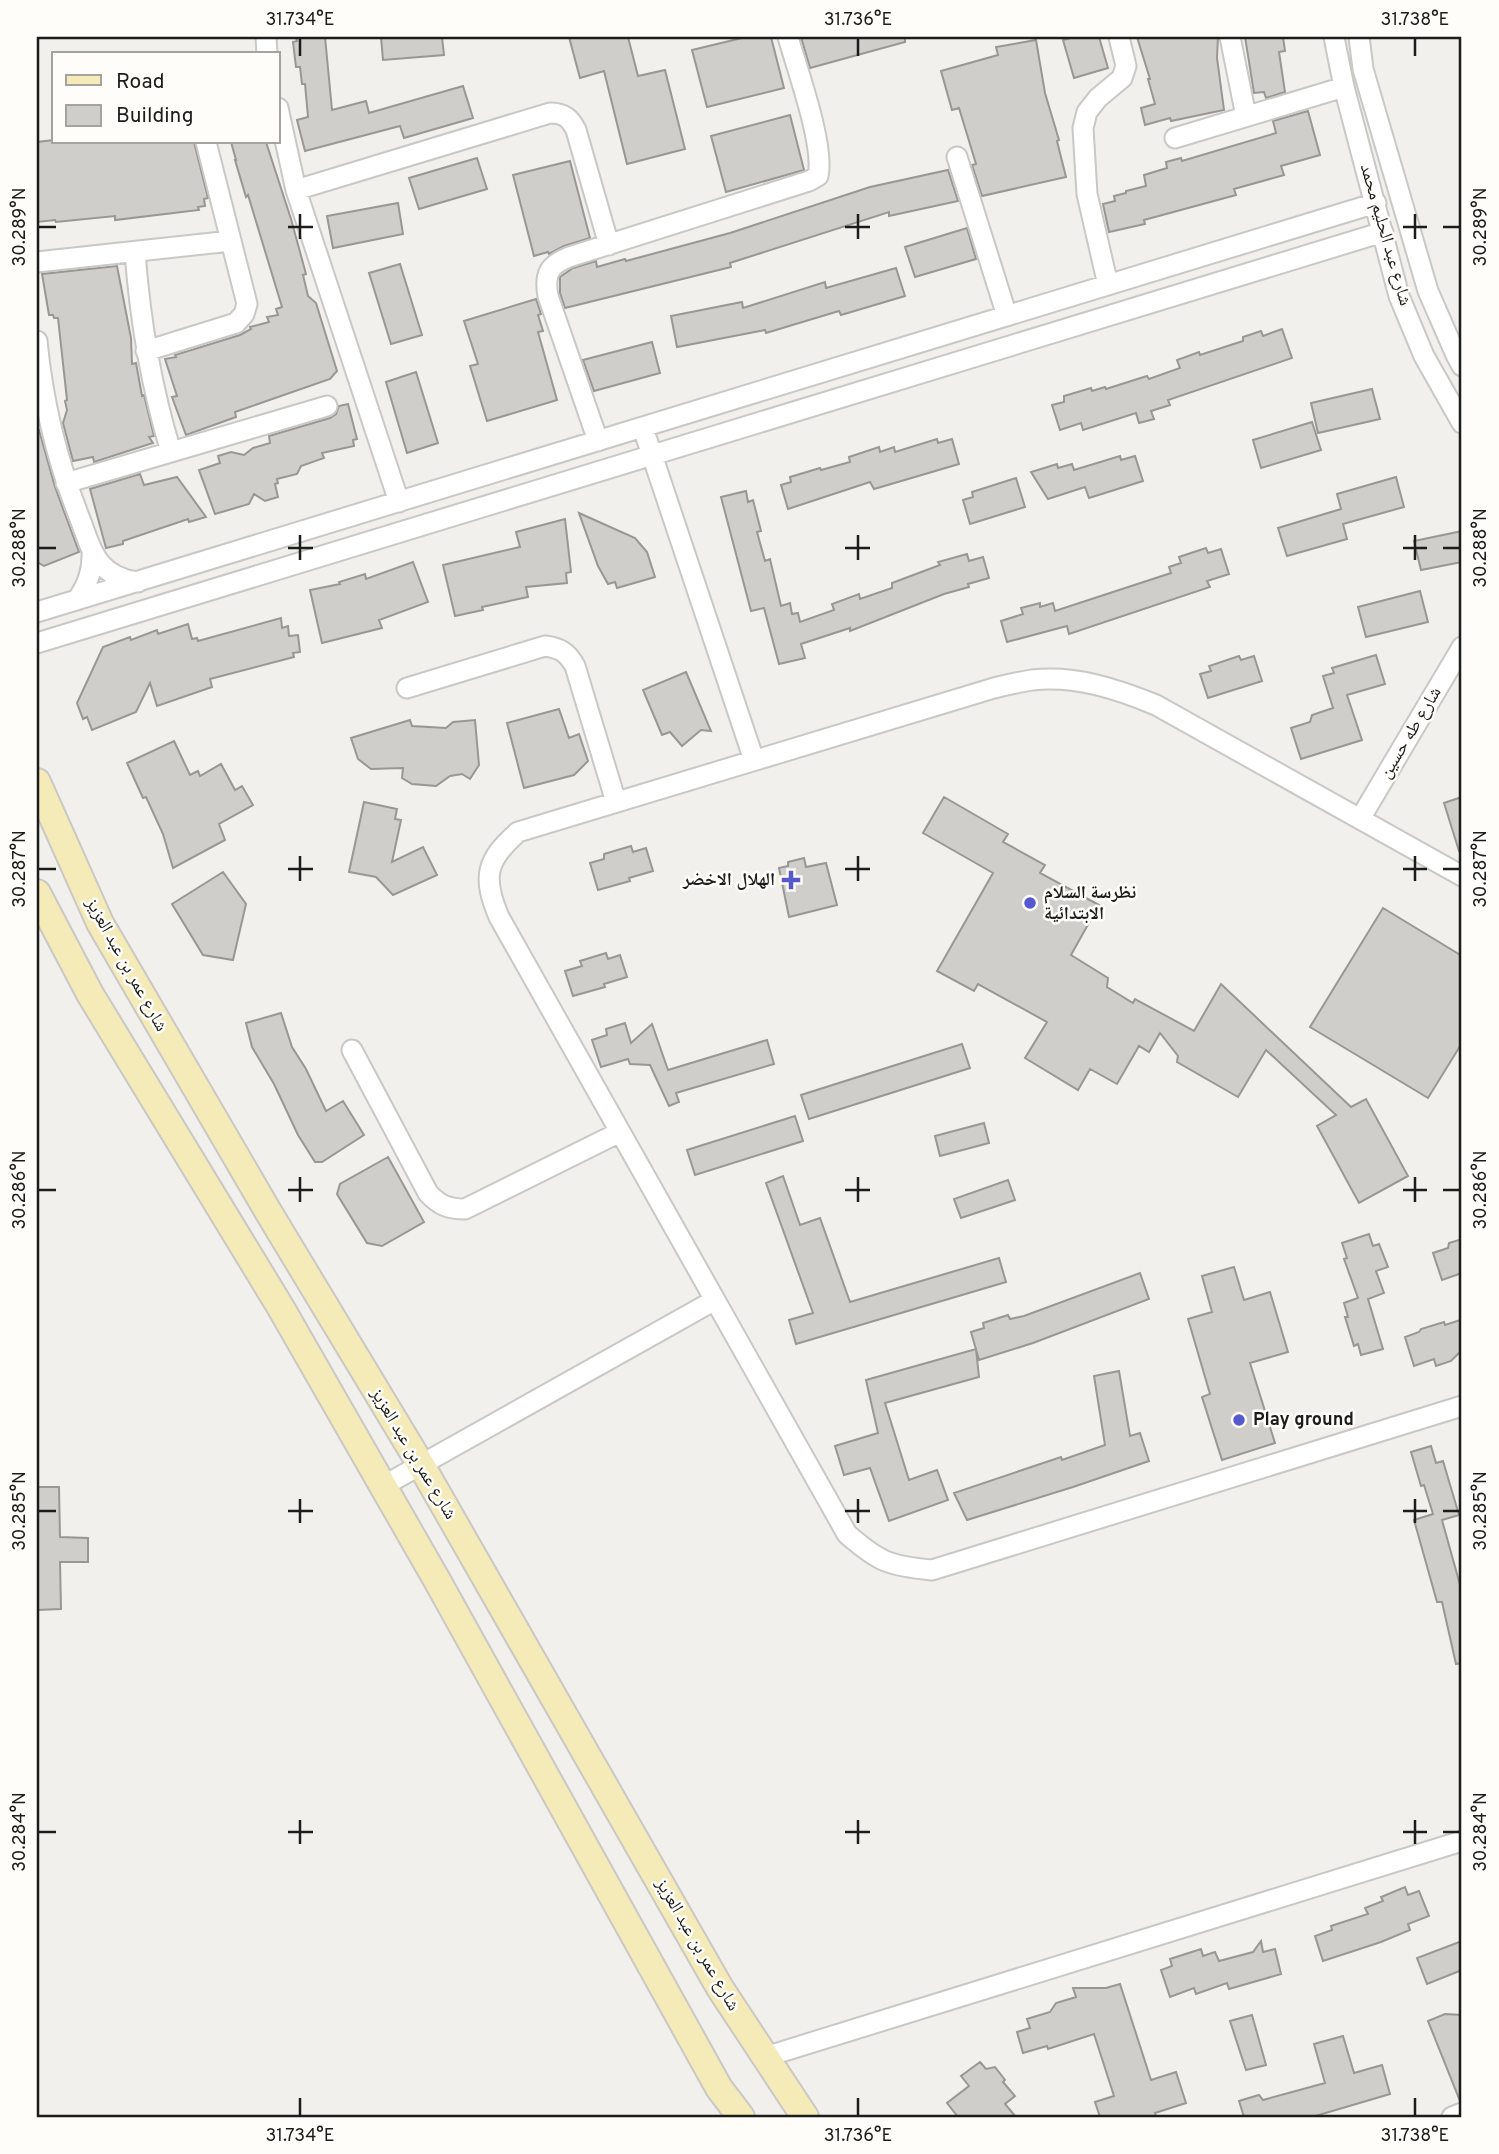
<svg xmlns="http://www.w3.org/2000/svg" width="1499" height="2154" font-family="Overpass,'Noto Naskh Arabic',sans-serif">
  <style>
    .building { fill: #cfceca; stroke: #989794; stroke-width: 2 }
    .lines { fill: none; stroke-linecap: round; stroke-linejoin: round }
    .street-casing { stroke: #c9c8c4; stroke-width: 23 }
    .secondary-casing { stroke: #c9c8c4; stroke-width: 30 }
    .street { stroke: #fff; stroke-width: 19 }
    .secondary { stroke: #f4ebb8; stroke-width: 26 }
    .ticks { fill: none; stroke: #1c1c1a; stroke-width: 2.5 }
    .poi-dot { fill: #5658cf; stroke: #fefdf9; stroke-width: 2.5 }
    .labels { text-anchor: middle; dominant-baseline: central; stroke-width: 5; stroke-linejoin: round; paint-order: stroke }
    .street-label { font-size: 18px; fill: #1c1c1a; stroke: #fefdf9 }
    .poi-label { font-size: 18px; font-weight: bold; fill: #1c1c1a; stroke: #fefdf9; text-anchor: start }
    .neatline { fill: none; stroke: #1c1c1a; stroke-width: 2.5 }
    .ticks-label { font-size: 18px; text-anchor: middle; fill: #1c1c1a }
  </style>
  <rect width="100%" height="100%" fill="#f1f0ec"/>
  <!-- building -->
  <path class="building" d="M 296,37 L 325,37 L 332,110 L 366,101 L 369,113 L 463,86 L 473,118 L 404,138 L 400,126 L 305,151 L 297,120 L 308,117 L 305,84 L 302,84 L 300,67 L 296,67 L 293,42 L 297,41 Z
    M 381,37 L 442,37 L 444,55 L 383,60 Z
    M 569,37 L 628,37 L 638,76 L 665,70 L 685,149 L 627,164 L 604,71 L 580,78 Z
    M 746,37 L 771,37 L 784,88 L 707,107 L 692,50 Z
    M 801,37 L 905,37 L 905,42 L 810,68 Z
    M 1074,37 L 1099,37 L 1108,68 L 1074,78 L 1063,40 Z
    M 1137,37 L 1218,37 L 1217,58 L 1224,110 L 1171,121 L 1170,118 L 1145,125 L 1141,108 L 1155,104 L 1148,79 L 1150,79 Z
    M 1245,37 L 1283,37 L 1285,51 L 1279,52 L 1285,92 L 1266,98 L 1264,92 L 1254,93 Z
    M 1036,40 L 1045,93 L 1059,140 L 1057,141 L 1066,177 L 982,196 L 972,165 L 976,164 L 959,108 L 952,110 L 941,71 L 998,55 L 996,47 Z
    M 1308,111 L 1320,155 L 1281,166 L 1284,175 L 1234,189 L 1236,195 L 1144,220 L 1145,224 L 1109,232 L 1103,204 L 1115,201 L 1114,196 L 1126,193 L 1126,191 L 1146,186 L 1144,175 L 1167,168 L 1166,162 L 1181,158 L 1182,161 L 1276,133 L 1273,121 Z
    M 790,115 L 804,170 L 726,192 L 711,136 Z
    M 54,140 L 194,142 L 208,198 L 204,199 L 205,206 L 198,207 L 199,210 L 115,220 L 115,216 L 56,222 L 55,220 L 37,222 L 37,142 Z
    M 231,142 L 266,142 L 291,219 L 306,274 L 303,275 L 308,296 L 316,303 L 337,371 L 330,379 L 235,412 L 236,417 L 186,435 L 172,397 L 177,396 L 165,359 L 176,357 L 175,355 L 240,335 L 251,329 L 250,327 L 269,322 L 267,317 L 278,315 L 276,309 L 282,307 L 248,195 L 246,197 L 235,160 L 236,160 Z
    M 477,158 L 487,189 L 419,209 L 409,178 Z
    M 570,161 L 590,238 L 564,246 L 549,254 L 548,252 L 534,256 L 513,175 Z
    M 948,170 L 958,201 L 889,216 L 889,212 L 730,263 L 731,267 L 565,308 L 560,293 L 560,277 L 573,268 L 596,261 L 597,267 L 625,259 L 626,261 L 730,233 L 870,187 Z
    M 398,203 L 403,234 L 333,248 L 327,216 Z
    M 967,228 L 976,259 L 915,277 L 905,247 Z
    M 400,264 L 422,335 L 391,344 L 369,273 Z
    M 117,266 L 131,338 L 132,364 L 136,363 L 142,396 L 144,395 L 154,436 L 149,437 L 153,443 L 94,462 L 93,457 L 73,461 L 63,423 L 67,410 L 65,401 L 67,400 L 58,318 L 54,318 L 53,315 L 49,315 L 42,274 Z
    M 896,268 L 905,296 L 841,315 L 839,311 L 766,333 L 765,330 L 677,347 L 671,316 L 742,302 L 743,308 L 825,282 L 826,288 Z
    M 536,299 L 541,314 L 538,315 L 543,331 L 538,332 L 557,400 L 487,421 L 470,366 L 478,364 L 464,321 Z
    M 1282,329 L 1292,358 L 1168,400 L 1170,405 L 1151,411 L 1154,419 L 1139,423 L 1136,413 L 1083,430 L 1081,423 L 1060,430 L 1052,405 L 1064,402 L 1064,396 L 1091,388 L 1092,391 L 1105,387 L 1106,389 L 1147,376 L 1149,379 L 1180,368 L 1177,360 L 1199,352 L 1200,355 L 1243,341 L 1243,337 L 1261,331 L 1263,336 Z
    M 652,342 L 660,373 L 594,391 L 583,360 Z
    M 416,372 L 438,443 L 407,453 L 386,382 Z
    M 1372,389 L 1380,419 L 1318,433 L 1311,403 Z
    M 348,404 L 357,439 L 353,440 L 354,446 L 322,453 L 324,458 L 301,466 L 297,474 L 277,479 L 278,483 L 275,484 L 278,497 L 265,501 L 254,494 L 249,504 L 215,514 L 199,470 L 220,463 L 218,456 L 231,452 L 244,455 L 253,448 L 270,443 L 269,436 L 330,418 L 336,414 L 339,406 Z
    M 1312,422 L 1321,450 L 1261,468 L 1253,440 Z
    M 39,430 L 55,487 L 79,552 L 44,566 L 37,562 L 37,431 Z
    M 937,439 L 938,443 L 952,439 L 959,464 L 874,489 L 870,482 L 788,509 L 781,485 L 791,482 L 790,477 L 820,468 L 821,470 L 850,462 L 849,457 L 879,447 L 880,452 L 894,447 L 895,452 Z
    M 1120,456 L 1121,460 L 1135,456 L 1143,481 L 1089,498 L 1085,487 L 1048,499 L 1031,472 L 1057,464 L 1058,468 L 1072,464 L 1074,470 Z
    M 140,474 L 144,485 L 177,477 L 206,517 L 189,522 L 188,519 L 123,541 L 123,544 L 106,548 L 90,489 Z
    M 1396,477 L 1404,507 L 1343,524 L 1347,539 L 1287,556 L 1278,528 L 1341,509 L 1337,494 Z
    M 1016,478 L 1025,507 L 970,524 L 963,500 L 973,497 L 972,492 Z
    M 746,491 L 748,502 L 753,500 L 761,531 L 757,532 L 765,561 L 770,559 L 781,606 L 790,603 L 792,614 L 798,613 L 800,622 L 834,610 L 832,604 L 859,594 L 860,599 L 892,588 L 892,583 L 940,565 L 938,562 L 967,554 L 969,561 L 983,557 L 989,578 L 968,584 L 969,587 L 944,594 L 850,631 L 850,628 L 801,644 L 805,658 L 779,664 L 764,608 L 751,611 L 721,497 Z
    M 579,513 L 635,538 L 647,552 L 655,577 L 617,588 L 615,582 L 608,584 L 598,566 Z
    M 565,519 L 571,572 L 566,573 L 567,583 L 526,587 L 528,597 L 482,607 L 483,610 L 455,616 L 443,565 L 520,547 L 516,532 Z
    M 1462,531 L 1462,562 L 1421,570 L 1414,541 Z
    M 1206,548 L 1208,553 L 1221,549 L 1229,574 L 1207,581 L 1210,587 L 1069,634 L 1067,626 L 1007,642 L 1001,621 L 1023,614 L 1021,608 L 1040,603 L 1040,607 L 1053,603 L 1055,611 L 1171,573 L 1169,567 L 1181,563 L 1179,557 Z
    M 413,562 L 428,602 L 379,620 L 382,628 L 322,643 L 310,590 L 340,584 L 339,582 L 365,574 L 366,579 Z
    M 1420,591 L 1428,622 L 1366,637 L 1358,607 Z
    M 281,618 L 282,628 L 288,626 L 289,636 L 298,635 L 300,652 L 293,653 L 294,657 L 210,679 L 212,687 L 157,706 L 150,683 L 136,712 L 92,730 L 87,717 L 83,719 L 77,703 L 103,647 L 130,637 L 131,640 L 157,630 L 158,634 L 188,624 L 192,639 L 197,638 L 198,641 Z
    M 1376,655 L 1385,684 L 1347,695 L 1362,740 L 1301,759 L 1291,728 L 1310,722 L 1312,715 L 1333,708 L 1323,676 L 1334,673 L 1332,668 Z
    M 1239,656 L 1241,660 L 1254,656 L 1262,681 L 1208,698 L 1200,674 L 1211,671 L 1209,666 Z
    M 686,672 L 711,731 L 701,730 L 682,746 L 670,732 L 662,735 L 643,690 Z
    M 559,709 L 569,738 L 579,734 L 588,761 L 574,775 L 524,788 L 507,723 Z
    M 410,720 L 412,726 L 446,728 L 453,722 L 475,720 L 479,765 L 470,779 L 462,774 L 450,776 L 436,786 L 412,784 L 402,778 L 403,768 L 371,769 L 358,759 L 351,738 Z
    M 174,741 L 190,775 L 198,771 L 200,776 L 221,764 L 235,790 L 242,786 L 253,805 L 219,824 L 225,840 L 173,868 L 163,834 L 146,797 L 143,798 L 127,763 Z
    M 944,797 L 1008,834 L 1003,842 L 1045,865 L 1040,873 L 1099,905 L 1071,955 L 1108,978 L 1107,987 L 1133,1003 L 1135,999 L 1194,1031 L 1221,984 L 1351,1107 L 1366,1099 L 1408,1176 L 1359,1203 L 1317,1126 L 1336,1115 L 1266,1050 L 1238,1097 L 1177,1062 L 1178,1056 L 1160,1033 L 1149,1052 L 1139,1046 L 1117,1084 L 1090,1069 L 1078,1090 L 1025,1058 L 1047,1022 L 978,984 L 974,991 L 937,971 L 993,873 L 923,833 Z
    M 1462,797 L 1462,850 L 1459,851 L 1444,803 Z
    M 364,802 L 397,809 L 395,819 L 401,820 L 392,862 L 423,847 L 437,875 L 393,895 L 376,877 L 349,872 Z
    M 631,846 L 633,852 L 646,848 L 653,871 L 629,878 L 630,881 L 598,890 L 590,863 L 604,859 L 604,854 Z
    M 804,858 L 806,867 L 826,863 L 837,905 L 789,917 L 779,868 L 788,866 L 788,862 Z
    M 223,872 L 246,904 L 233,960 L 203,955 L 172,904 Z
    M 1383,908 L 1462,956 L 1462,1043 L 1428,1098 L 1310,1027 Z
    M 606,953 L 608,959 L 620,955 L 627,977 L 604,984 L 605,987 L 573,996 L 565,971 L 582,966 L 580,961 Z
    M 281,1013 L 292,1047 L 306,1069 L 326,1111 L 343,1101 L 364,1135 L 322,1162 L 315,1162 L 298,1135 L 274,1084 L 252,1047 L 246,1023 Z
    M 625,1023 L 631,1043 L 652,1024 L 668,1070 L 767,1040 L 774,1064 L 676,1093 L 679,1102 L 669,1106 L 650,1065 L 630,1064 L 628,1059 L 601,1067 L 592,1040 L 607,1035 L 606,1029 Z
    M 962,1044 L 970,1068 L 809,1119 L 801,1095 Z
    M 795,1116 L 803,1141 L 695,1175 L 687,1150 Z
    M 984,1123 L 989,1143 L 940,1156 L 935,1136 Z
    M 388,1157 L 424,1222 L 382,1246 L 367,1243 L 337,1194 L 340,1184 Z
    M 783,1176 L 800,1225 L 820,1218 L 850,1302 L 999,1258 L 1006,1282 L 796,1344 L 789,1320 L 813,1313 L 766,1183 Z
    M 1008,1180 L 1015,1200 L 961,1218 L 954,1199 Z
    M 1369,1234 L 1373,1246 L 1379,1244 L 1388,1267 L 1376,1271 L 1384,1293 L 1368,1299 L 1383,1349 L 1361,1355 L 1358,1344 L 1354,1346 L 1345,1317 L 1348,1317 L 1344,1303 L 1358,1298 L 1344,1259 L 1347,1258 L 1342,1243 Z
    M 1462,1239 L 1462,1273 L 1442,1280 L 1433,1253 L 1448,1248 L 1449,1243 Z
    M 1234,1267 L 1244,1300 L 1270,1292 L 1288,1352 L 1250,1363 L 1275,1443 L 1222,1460 L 1202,1397 L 1210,1394 L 1188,1319 L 1212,1312 L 1202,1276 Z
    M 1140,1273 L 1149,1299 L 1033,1343 L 979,1360 L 971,1332 L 984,1328 L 983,1323 L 1008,1315 L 1010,1319 L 1024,1316 Z
    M 1460,1320 L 1461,1351 L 1451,1361 L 1436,1366 L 1434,1359 L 1414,1366 L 1405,1337 L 1419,1332 L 1421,1329 L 1444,1322 L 1445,1325 Z
    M 976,1349 L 979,1377 L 885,1403 L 909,1480 L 937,1470 L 948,1500 L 889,1521 L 870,1468 L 844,1475 L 835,1446 L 878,1433 L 866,1380 Z
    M 1119,1371 L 1130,1436 L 1140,1433 L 1149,1461 L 1073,1487 L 967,1520 L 954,1493 L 1061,1457 L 1062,1460 L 1105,1445 L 1094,1376 Z
    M 1431,1446 L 1436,1463 L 1443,1461 L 1459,1515 L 1442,1520 L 1462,1592 L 1462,1663 L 1456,1664 L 1442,1602 L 1437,1602 L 1414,1520 L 1433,1514 L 1424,1485 L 1421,1486 L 1411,1452 Z
    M 37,1487 L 59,1487 L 60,1537 L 88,1538 L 88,1562 L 60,1562 L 61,1609 L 37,1610 Z
    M 1405,1887 L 1408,1895 L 1419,1891 L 1429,1916 L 1408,1924 L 1410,1930 L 1381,1942 L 1323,1961 L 1315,1936 L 1332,1930 L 1331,1926 L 1368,1914 L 1365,1908 L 1383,1901 L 1381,1897 Z
    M 1261,1941 L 1263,1952 L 1275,1949 L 1281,1974 L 1229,1989 L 1227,1983 L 1196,1994 L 1194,1988 L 1170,1997 L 1161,1970 L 1172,1966 L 1170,1959 L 1201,1949 L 1203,1956 L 1215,1952 L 1219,1961 L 1253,1952 Z
    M 1462,1941 L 1462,1970 L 1427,1984 L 1417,1958 Z
    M 1120,1984 L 1151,2080 L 1176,2072 L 1186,2103 L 1155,2113 L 1156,2117 L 1100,2117 L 1095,2102 L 1114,2096 L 1094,2034 L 1048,2049 L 1047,2046 L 1023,2053 L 1017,2032 L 1030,2028 L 1027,2019 L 1050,2012 L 1056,2003 L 1076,1997 L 1073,1988 L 1106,1988 Z
    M 1445,2014 L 1462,2015 L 1462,2101 L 1460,2101 L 1428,2021 Z
    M 1252,2015 L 1266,2065 L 1246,2070 L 1230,2021 Z
    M 1343,2036 L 1354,2073 L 1382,2065 L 1390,2094 L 1312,2117 L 1244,2117 L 1239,2101 L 1259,2095 L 1263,2100 L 1325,2083 L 1314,2044 Z
    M 980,2062 L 986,2069 L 995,2067 L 1005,2080 L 1003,2082 L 1015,2096 L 1005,2104 L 1016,2117 L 958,2117 L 947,2103 L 969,2086 L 961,2076 Z"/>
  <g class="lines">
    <!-- street casing -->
    <g class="street-casing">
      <path id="street" d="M 266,37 L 267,54
        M 1230,37 L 1246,116
        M 1334,37 L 1344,87 L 1399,296 L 1424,356 L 1462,423
        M 1359,37 L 1363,69 L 1428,291 L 1456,355 L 1462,366
        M 278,108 L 296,190 L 399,502
        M 1175,138 L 1344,87
        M 957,157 L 1007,316
        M 296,190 L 550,113 C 564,113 570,118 576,130 L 609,245
        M 135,252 C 140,320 151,386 171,452
        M 37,262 L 231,241
        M 1108,285 L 1087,194 L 1083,128 L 1087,112 L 1098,98 L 1122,78 L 1126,66 L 1119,37
        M 37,341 C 43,403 57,461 80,519 C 86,534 90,551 100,563 C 110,575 123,580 138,582
        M 146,351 L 236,323 L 244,314 L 247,304 L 206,142
        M 643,428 L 754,760
        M 598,441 L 548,296 C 544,274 549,265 569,257 L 809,181 L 818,176 C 825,146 797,69 788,37
        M 66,483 L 327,406
        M 77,600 C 88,584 93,570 92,550
        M 37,612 L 1376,203
        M 37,643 L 1383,232
        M 407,688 L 545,646 C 560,648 567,652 575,666 L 616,802
        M 1360,819 L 1462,647
        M 1462,876 L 1156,705 C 1117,689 1075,675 1032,680 C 1019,682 1006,685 994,688 L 518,832 C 486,860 482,877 499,917 L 847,1534 C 879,1562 889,1566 932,1570 L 1462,1406
        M 352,1050 L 428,1193 C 439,1205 448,1209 465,1209 L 620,1132
        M 383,1486 L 715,1300
        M 765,2057 L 1462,1841
        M 1452,2117 L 1462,2113"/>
    </g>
    <!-- secondary casing -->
    <g class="secondary-casing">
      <path id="secondary" d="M 37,782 L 100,923 L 269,1213 L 421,1465 L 720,1988 L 805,2117
        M 37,893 L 90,994 L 281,1308 L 438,1582 L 719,2088 L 741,2117"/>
    </g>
    <!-- street -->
    <use href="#street" class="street"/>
    <!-- secondary -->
    <use href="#secondary" class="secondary"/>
  </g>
  <!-- ticks -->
  <path class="ticks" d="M 300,38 L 300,56M 858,38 L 858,56M 1415,38 L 1415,56M 300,214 L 300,239M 858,214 L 858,239M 1415,214 L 1415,239M 38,227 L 56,227M 288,227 L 313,227M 845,227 L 870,227M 1403,227 L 1427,227M 1443,227 L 1460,227M 300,535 L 300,560M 858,535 L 858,560M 1415,535 L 1415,560M 38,548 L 56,548M 288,548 L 313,548M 845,548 L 870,548M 1403,548 L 1427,548M 1443,548 L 1460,548M 300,856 L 300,881M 858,856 L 858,881M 1415,856 L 1415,881M 38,869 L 56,869M 288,869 L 313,869M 845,869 L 870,869M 1403,869 L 1427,869M 1443,869 L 1460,869M 300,1177 L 300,1202M 858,1177 L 858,1202M 1415,1177 L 1415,1202M 38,1190 L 56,1190M 288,1190 L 313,1190M 845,1190 L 870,1190M 1403,1190 L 1427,1190M 1443,1190 L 1460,1190M 300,1499 L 300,1523M 858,1499 L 858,1523M 1415,1499 L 1415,1523M 38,1511 L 56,1511M 288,1511 L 313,1511M 845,1511 L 870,1511M 1403,1511 L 1427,1511M 1443,1511 L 1460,1511M 300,1820 L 300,1844M 858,1820 L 858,1844M 1415,1820 L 1415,1844M 38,1832 L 56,1832M 288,1832 L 313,1832M 845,1832 L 870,1832M 1403,1832 L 1427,1832M 1443,1832 L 1460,1832M 300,2098 L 300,2116M 858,2098 L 858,2116M 1415,2098 L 1415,2116"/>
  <!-- markers -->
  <g class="poi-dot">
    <path d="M787.5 869.5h7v7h7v7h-7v7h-7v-7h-7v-7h7z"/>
    <circle cx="1030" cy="903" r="7"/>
    <circle cx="1239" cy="1420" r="7"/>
  </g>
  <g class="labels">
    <!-- street labels -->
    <g class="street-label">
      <text transform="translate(1385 235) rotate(74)">شارع عبد الحليم محمد</text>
      <text transform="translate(1411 733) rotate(-59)">شارع طه حسين</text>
      <text transform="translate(126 965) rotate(61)">شارع عمر بن عبد العزيز</text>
      <text transform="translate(413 1454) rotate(59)">شارع عمر بن عبد العزيز</text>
      <text transform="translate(697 1945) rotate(60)">شارع عمر بن عبد العزيز</text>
    </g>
    <!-- poi labels -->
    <g class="poi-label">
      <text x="775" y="880" text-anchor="end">الهلال الاخضر</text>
      <text x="1044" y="893">نظرسة السلام<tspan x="1044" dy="21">الابتدائية</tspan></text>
      <text x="1253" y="1420">Play ground</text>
    </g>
  </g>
  <!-- border -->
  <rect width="1499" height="2154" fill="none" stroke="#fefdf9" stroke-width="77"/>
  <!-- legend -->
  <rect x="52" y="52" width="228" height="91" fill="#fefdf9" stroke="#a4a3a0" stroke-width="2"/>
  <rect x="66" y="75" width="35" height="10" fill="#f4ebb8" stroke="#a4a3a0" stroke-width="2"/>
  <text x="116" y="88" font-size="21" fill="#1c1c1a">Road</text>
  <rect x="66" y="105" width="35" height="21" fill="#cfceca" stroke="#a4a3a0" stroke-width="2"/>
  <text x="116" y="122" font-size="21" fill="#1c1c1a">Building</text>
  <rect x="38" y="38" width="1422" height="2078" class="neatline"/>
  <g class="ticks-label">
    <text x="300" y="25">31.734°E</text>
    <text x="858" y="25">31.736°E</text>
    <text x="1415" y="25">31.738°E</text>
    <text transform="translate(19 227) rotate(-90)" y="6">30.289°N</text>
    <text transform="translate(1480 227) rotate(-90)" y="6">30.289°N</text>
    <text transform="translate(19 548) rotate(-90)" y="6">30.288°N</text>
    <text transform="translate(1480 548) rotate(-90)" y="6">30.288°N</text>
    <text transform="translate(19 869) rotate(-90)" y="6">30.287°N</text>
    <text transform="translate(1480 869) rotate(-90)" y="6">30.287°N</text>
    <text transform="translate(19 1190) rotate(-90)" y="6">30.286°N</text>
    <text transform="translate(1480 1190) rotate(-90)" y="6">30.286°N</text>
    <text transform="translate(19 1511) rotate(-90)" y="6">30.285°N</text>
    <text transform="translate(1480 1511) rotate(-90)" y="6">30.285°N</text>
    <text transform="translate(19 1832) rotate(-90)" y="6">30.284°N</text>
    <text transform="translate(1480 1832) rotate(-90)" y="6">30.284°N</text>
    <text x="300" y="2141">31.734°E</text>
    <text x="858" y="2141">31.736°E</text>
    <text x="1415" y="2141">31.738°E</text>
  </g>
</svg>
